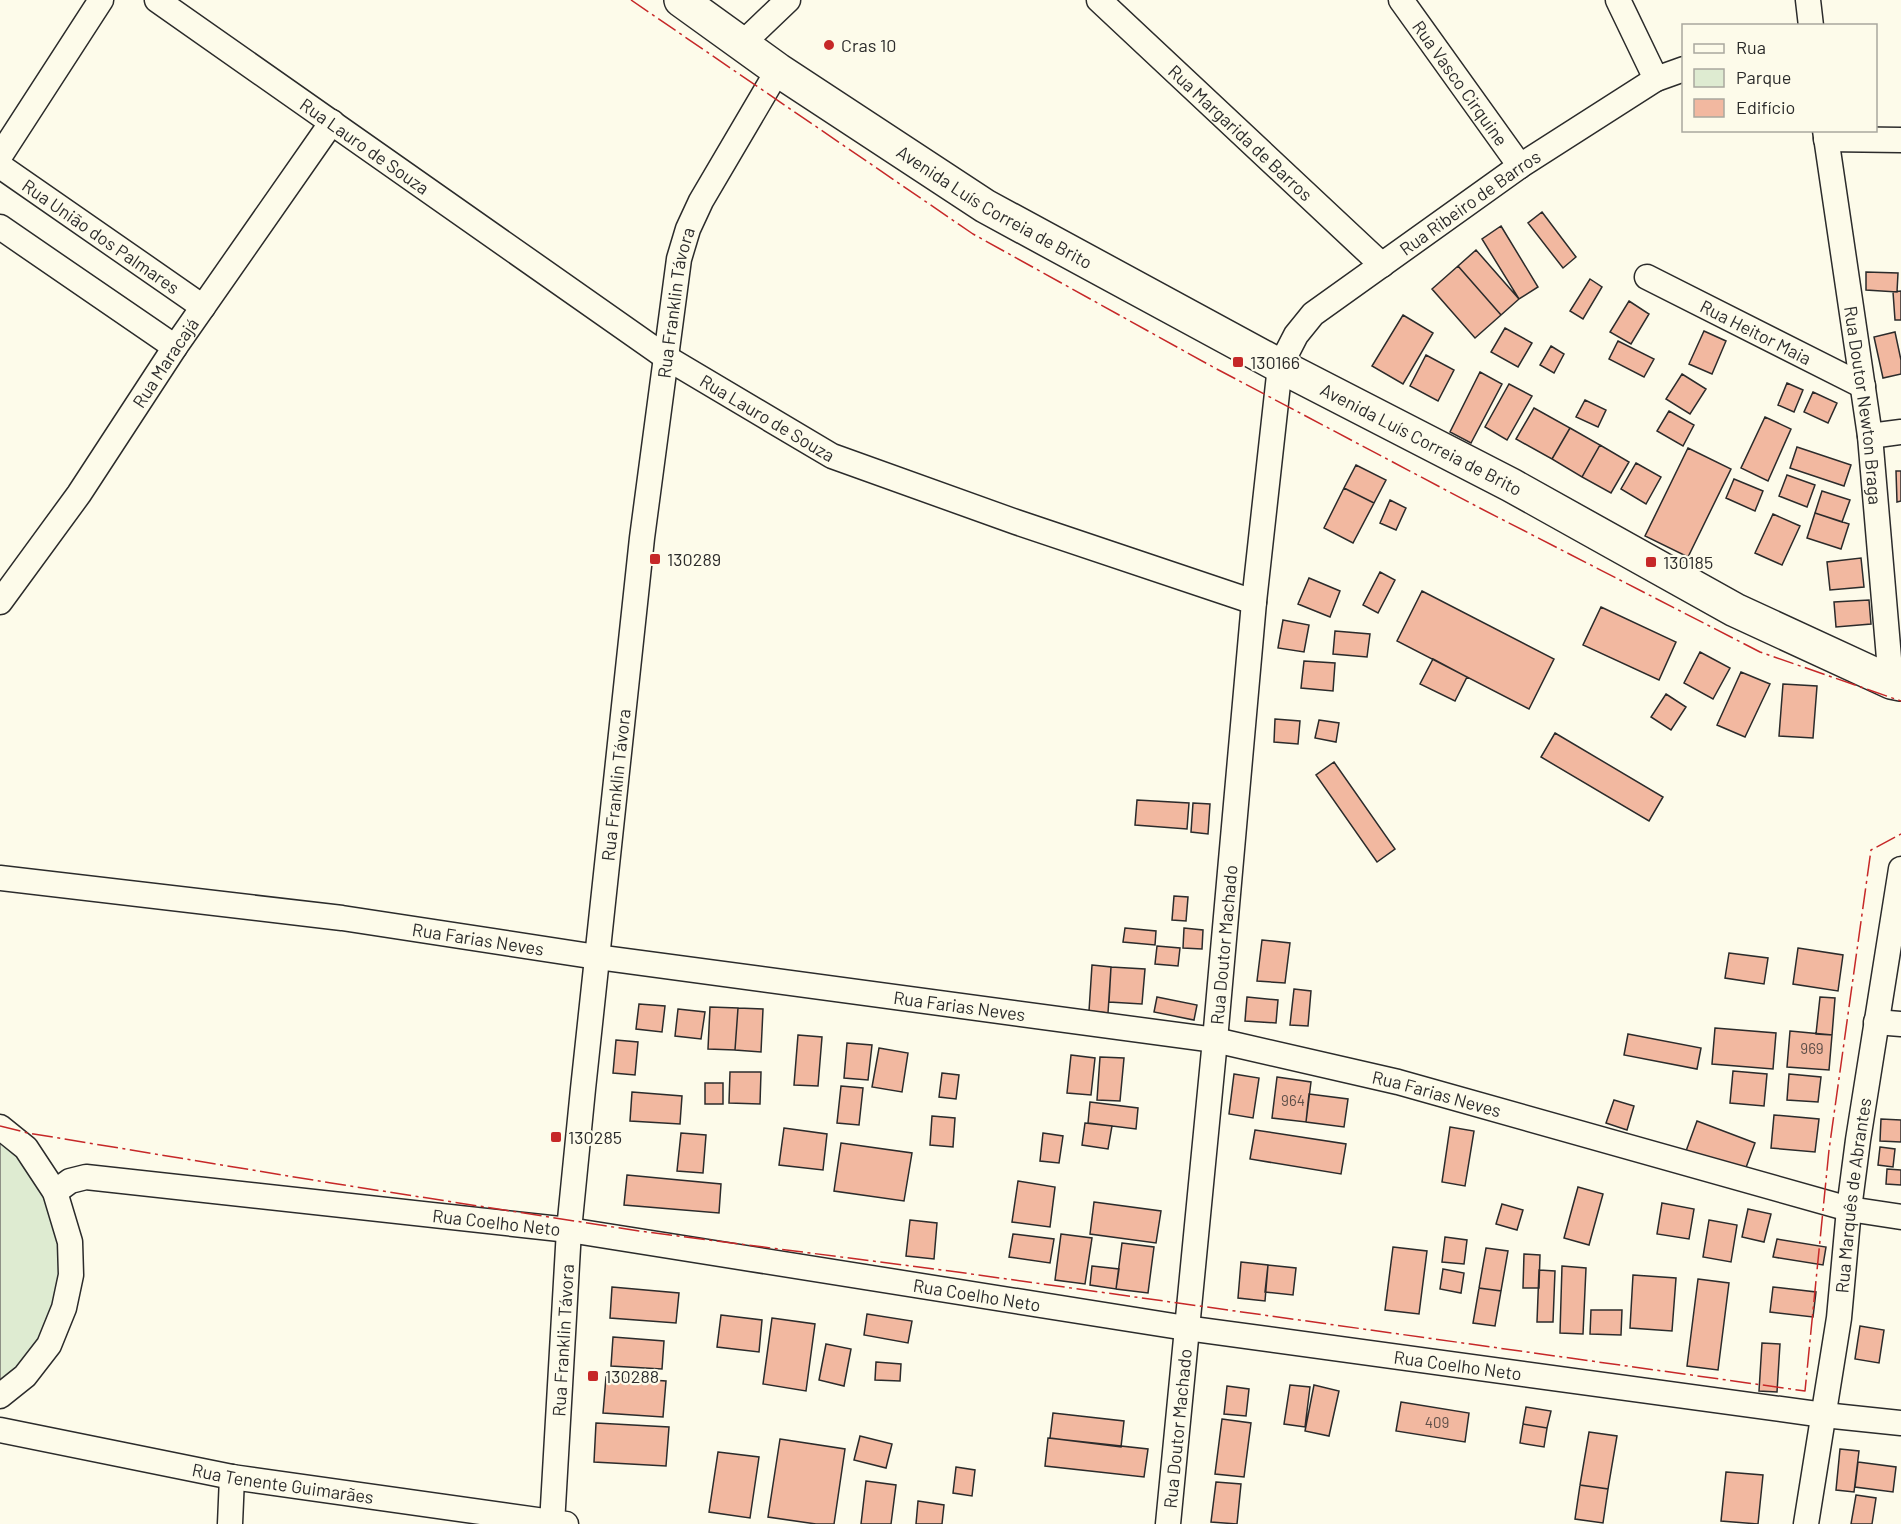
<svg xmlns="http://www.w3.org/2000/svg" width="1901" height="1524" font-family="Barlow,sans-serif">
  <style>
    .green { fill: #deebd1; stroke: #74746e; stroke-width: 1.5 }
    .building { fill: #f2b8a0; stroke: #2b2b2b; stroke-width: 1.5 }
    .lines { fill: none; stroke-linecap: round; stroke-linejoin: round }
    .minor-casing { stroke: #2b2b2b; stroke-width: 27 }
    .secondary-casing { stroke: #2b2b2b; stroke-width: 36 }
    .minor { stroke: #fdfbea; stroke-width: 24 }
    .secondary { stroke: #fdfbea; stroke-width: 33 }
    .power { stroke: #c62828; stroke-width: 1.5; stroke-dasharray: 21 4.5 3 4.5; stroke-linecap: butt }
    .poi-dot { fill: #c62828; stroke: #fdfbea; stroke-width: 2 }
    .labels { text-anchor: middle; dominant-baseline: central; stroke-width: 4.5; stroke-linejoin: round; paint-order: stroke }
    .number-label { font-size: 15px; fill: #5d4e48 }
    .poi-label { font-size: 18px; fill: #2b2b2b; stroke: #fdfbea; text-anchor: start }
    .street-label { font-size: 18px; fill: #2b2b2b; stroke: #fdfbea }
  </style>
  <rect width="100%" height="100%" fill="#fdfbea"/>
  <!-- green -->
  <path class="green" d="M 0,1127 L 55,1192 L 64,1308 L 0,1396 Z"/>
  <!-- building -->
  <path class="building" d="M 1542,212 L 1576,257 L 1563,268 L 1528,223 Z
    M 1501,226 L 1538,287 L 1519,299 L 1482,239 Z
    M 1476,250 L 1519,299 L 1501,315 L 1458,266 Z
    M 1458,266 L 1501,315 L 1475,338 L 1432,289 Z
    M 1866,272 L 1898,273 L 1897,292 L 1866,290 Z
    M 1590,279 L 1602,287 L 1583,319 L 1570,311 Z
    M 1901,291 L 1901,320 L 1895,320 L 1893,292 Z
    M 1629,301 L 1649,314 L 1631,344 L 1610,332 Z
    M 1403,315 L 1433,333 L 1403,384 L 1372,366 Z
    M 1505,328 L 1532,343 L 1518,367 L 1491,352 Z
    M 1704,331 L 1726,341 L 1712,374 L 1689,364 Z
    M 1895,332 L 1901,360 L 1901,374 L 1883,378 L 1874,337 Z
    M 1618,341 L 1654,359 L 1644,377 L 1609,359 Z
    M 1551,346 L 1564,354 L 1554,373 L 1540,365 Z
    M 1426,355 L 1454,370 L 1438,401 L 1410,386 Z
    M 1480,372 L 1502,384 L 1471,443 L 1450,432 Z
    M 1682,374 L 1706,389 L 1690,414 L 1666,399 Z
    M 1787,383 L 1803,390 L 1794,412 L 1778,405 Z
    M 1509,384 L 1532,396 L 1507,440 L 1485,427 Z
    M 1813,392 L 1837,403 L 1828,423 L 1804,412 Z
    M 1585,400 L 1606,410 L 1598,427 L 1576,417 Z
    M 1534,408 L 1570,428 L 1552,459 L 1516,439 Z
    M 1669,411 L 1694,425 L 1683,446 L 1657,431 Z
    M 1765,417 L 1791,429 L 1768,481 L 1741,468 Z
    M 1570,428 L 1600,445 L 1582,477 L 1552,459 Z
    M 1600,445 L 1629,462 L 1611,493 L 1582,477 Z
    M 1797,447 L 1851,465 L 1844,486 L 1790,468 Z
    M 1688,448 L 1731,469 L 1688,557 L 1645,536 Z
    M 1636,463 L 1661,477 L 1646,504 L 1621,489 Z
    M 1356,465 L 1386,480 L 1374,503 L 1344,488 Z
    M 1896,471 L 1901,471 L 1901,501 L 1897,502 Z
    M 1787,475 L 1815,485 L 1807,507 L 1779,496 Z
    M 1734,479 L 1763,491 L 1755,511 L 1726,498 Z
    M 1344,488 L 1374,503 L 1353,543 L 1324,528 Z
    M 1822,491 L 1850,500 L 1842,522 L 1815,513 Z
    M 1390,500 L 1406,508 L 1396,530 L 1380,523 Z
    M 1815,513 L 1849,524 L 1841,549 L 1807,538 Z
    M 1773,514 L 1800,526 L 1782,565 L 1755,553 Z
    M 1861,558 L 1864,587 L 1830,590 L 1827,562 Z
    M 1380,572 L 1395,580 L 1378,613 L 1363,605 Z
    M 1309,578 L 1340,591 L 1330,617 L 1298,604 Z
    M 1422,591 L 1554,659 L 1529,709 L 1397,641 Z
    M 1869,600 L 1871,624 L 1836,627 L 1834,602 Z
    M 1601,607 L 1676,642 L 1659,680 L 1583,645 Z
    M 1283,620 L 1309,625 L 1304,652 L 1278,648 Z
    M 1335,631 L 1370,634 L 1367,657 L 1333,654 Z
    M 1700,652 L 1730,668 L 1713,699 L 1684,683 Z
    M 1433,659 L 1467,677 L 1455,701 L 1420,684 Z
    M 1304,661 L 1335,663 L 1333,691 L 1301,688 Z
    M 1741,672 L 1770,684 L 1745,737 L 1717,725 Z
    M 1783,684 L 1817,686 L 1813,738 L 1779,736 Z
    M 1666,694 L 1686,707 L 1671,730 L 1651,717 Z
    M 1275,719 L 1300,721 L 1298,744 L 1274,742 Z
    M 1319,720 L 1339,723 L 1336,742 L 1315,738 Z
    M 1555,733 L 1663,797 L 1649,821 L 1541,757 Z
    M 1334,762 L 1395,849 L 1377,862 L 1316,775 Z
    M 1137,800 L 1189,803 L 1187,829 L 1135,825 Z
    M 1193,803 L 1210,804 L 1208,834 L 1191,832 Z
    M 1174,896 L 1188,897 L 1186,921 L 1172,920 Z
    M 1125,928 L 1156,931 L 1155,945 L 1123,942 Z
    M 1184,928 L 1203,930 L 1202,949 L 1183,948 Z
    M 1262,940 L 1290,943 L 1285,983 L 1257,981 Z
    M 1157,946 L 1180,948 L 1178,966 L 1155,964 Z
    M 1798,948 L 1843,955 L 1838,991 L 1793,984 Z
    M 1729,953 L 1768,958 L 1764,984 L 1725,978 Z
    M 1092,965 L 1111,967 L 1108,1013 L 1089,1011 Z
    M 1111,967 L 1145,969 L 1142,1004 L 1109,1002 Z
    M 1294,989 L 1311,991 L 1308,1026 L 1290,1025 Z
    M 1157,997 L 1197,1005 L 1194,1020 L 1154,1012 Z
    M 1247,997 L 1278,1000 L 1276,1023 L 1245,1021 Z
    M 1820,997 L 1835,998 L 1832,1035 L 1816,1034 Z
    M 639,1004 L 665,1006 L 662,1032 L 636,1029 Z
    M 710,1007 L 738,1008 L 735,1050 L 708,1049 Z
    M 738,1008 L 763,1009 L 761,1052 L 735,1050 Z
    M 678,1009 L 705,1012 L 701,1039 L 675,1036 Z
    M 1715,1028 L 1776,1033 L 1773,1069 L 1712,1064 Z
    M 1790,1031 L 1832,1035 L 1829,1070 L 1787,1067 Z
    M 1628,1034 L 1701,1048 L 1697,1069 L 1624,1055 Z
    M 798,1035 L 822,1037 L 818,1086 L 794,1085 Z
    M 616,1040 L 638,1042 L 635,1075 L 613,1073 Z
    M 847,1043 L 872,1045 L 868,1080 L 844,1078 Z
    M 879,1048 L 908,1053 L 902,1092 L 872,1087 Z
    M 1071,1055 L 1095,1058 L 1091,1095 L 1067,1093 Z
    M 1100,1057 L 1124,1058 L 1120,1101 L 1097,1100 Z
    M 1733,1071 L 1767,1074 L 1764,1106 L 1730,1103 Z
    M 730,1072 L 761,1072 L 760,1104 L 729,1103 Z
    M 942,1073 L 959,1075 L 956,1099 L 939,1097 Z
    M 1234,1074 L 1259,1078 L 1253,1118 L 1229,1114 Z
    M 1789,1074 L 1821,1077 L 1818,1102 L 1787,1100 Z
    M 1277,1077 L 1311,1082 L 1306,1122 L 1272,1118 Z
    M 705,1083 L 723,1083 L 723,1104 L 705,1104 Z
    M 841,1086 L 863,1088 L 859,1125 L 837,1123 Z
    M 632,1092 L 682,1096 L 680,1124 L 630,1121 Z
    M 1309,1094 L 1348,1099 L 1344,1127 L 1306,1122 Z
    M 1614,1100 L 1634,1106 L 1627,1130 L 1606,1123 Z
    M 1090,1102 L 1138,1108 L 1136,1129 L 1088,1123 Z
    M 1774,1115 L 1819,1119 L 1815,1152 L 1771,1148 Z
    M 932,1116 L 955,1118 L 953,1147 L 930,1145 Z
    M 1881,1119 L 1901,1120 L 1901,1142 L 1880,1141 Z
    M 1697,1121 L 1755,1143 L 1744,1173 L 1686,1151 Z
    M 1085,1123 L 1112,1126 L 1108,1149 L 1082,1145 Z
    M 1450,1127 L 1474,1131 L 1465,1186 L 1442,1182 Z
    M 784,1128 L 827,1134 L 823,1170 L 779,1165 Z
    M 1255,1130 L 1346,1144 L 1341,1174 L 1250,1159 Z
    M 681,1133 L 706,1135 L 703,1173 L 677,1171 Z
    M 1043,1133 L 1063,1136 L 1059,1163 L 1040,1161 Z
    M 841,1143 L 912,1153 L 904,1201 L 834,1191 Z
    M 1880,1147 L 1895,1149 L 1893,1167 L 1878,1165 Z
    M 1887,1169 L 1901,1170 L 1901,1185 L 1886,1184 Z
    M 627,1175 L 721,1184 L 719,1213 L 624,1205 Z
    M 1018,1181 L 1055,1187 L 1050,1227 L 1012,1222 Z
    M 1578,1187 L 1603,1194 L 1589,1245 L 1564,1238 Z
    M 1094,1202 L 1161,1211 L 1156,1243 L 1090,1234 Z
    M 1662,1203 L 1694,1209 L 1689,1239 L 1657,1234 Z
    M 1502,1204 L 1523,1210 L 1517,1230 L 1496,1224 Z
    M 1748,1209 L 1771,1214 L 1764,1242 L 1742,1237 Z
    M 910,1220 L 937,1223 L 934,1259 L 906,1256 Z
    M 1709,1220 L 1737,1225 L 1731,1262 L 1703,1257 Z
    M 1013,1234 L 1054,1239 L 1050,1263 L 1009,1257 Z
    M 1061,1234 L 1092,1238 L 1085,1284 L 1055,1280 Z
    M 1445,1237 L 1467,1240 L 1464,1264 L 1442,1262 Z
    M 1777,1239 L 1826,1247 L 1823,1265 L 1773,1257 Z
    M 1122,1243 L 1154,1247 L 1148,1293 L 1116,1289 Z
    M 1393,1247 L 1427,1251 L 1419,1314 L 1385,1310 Z
    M 1486,1248 L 1508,1251 L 1501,1291 L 1479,1288 Z
    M 1524,1254 L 1540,1255 L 1539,1288 L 1523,1288 Z
    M 1241,1262 L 1268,1265 L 1265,1301 L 1238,1298 Z
    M 1268,1265 L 1296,1268 L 1293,1295 L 1265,1292 Z
    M 1092,1266 L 1119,1269 L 1116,1289 L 1090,1285 Z
    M 1562,1266 L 1586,1268 L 1583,1334 L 1560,1333 Z
    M 1443,1269 L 1464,1273 L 1461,1293 L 1440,1289 Z
    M 1539,1270 L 1555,1271 L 1553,1322 L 1537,1322 Z
    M 1633,1275 L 1676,1278 L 1672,1331 L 1630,1328 Z
    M 1698,1279 L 1729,1283 L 1718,1370 L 1687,1366 Z
    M 612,1287 L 679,1293 L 676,1323 L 610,1318 Z
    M 1773,1287 L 1816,1292 L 1813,1317 L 1770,1312 Z
    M 1479,1288 L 1501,1291 L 1495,1326 L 1473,1323 Z
    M 1591,1310 L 1622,1310 L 1621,1335 L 1590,1334 Z
    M 867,1314 L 912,1321 L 908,1343 L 864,1335 Z
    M 721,1315 L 762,1320 L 759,1352 L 717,1347 Z
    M 772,1318 L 815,1324 L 806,1391 L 763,1384 Z
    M 1860,1326 L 1884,1330 L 1879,1363 L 1855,1359 Z
    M 613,1337 L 664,1341 L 662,1369 L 611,1366 Z
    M 1762,1343 L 1780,1344 L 1777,1392 L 1759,1391 Z
    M 826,1344 L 851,1349 L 844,1386 L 819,1380 Z
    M 876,1362 L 901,1364 L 900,1381 L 875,1380 Z
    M 606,1377 L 666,1381 L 663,1417 L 603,1413 Z
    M 1290,1385 L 1310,1387 L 1305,1427 L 1284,1424 Z
    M 1314,1385 L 1339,1391 L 1329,1436 L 1305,1431 Z
    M 1227,1386 L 1249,1389 L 1246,1416 L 1224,1414 Z
    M 1401,1402 L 1469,1413 L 1465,1442 L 1396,1431 Z
    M 1526,1407 L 1551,1411 L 1547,1428 L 1523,1424 Z
    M 1053,1413 L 1124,1421 L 1121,1447 L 1050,1438 Z
    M 1222,1419 L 1251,1423 L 1244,1477 L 1215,1474 Z
    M 596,1423 L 669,1427 L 666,1466 L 594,1462 Z
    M 1523,1424 L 1547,1428 L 1544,1447 L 1520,1443 Z
    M 1589,1432 L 1617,1436 L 1608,1489 L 1580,1485 Z
    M 860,1436 L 892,1444 L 886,1468 L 854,1460 Z
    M 1048,1438 L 1148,1449 L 1144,1477 L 1045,1466 Z
    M 780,1439 L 845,1449 L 834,1524 L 816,1524 L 768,1517 Z
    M 1840,1449 L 1859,1451 L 1854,1492 L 1836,1490 Z
    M 718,1452 L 759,1457 L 750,1518 L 709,1512 Z
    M 1858,1462 L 1896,1467 L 1893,1492 L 1855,1487 Z
    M 956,1467 L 975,1470 L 972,1496 L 953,1493 Z
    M 1726,1472 L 1763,1475 L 1758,1524 L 1721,1521 Z
    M 866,1481 L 896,1485 L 891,1524 L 861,1524 Z
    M 1216,1482 L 1241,1484 L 1237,1524 L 1211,1522 Z
    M 1580,1485 L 1608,1489 L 1603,1523 L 1575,1519 Z
    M 1856,1495 L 1876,1498 L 1872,1524 L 1851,1524 Z
    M 918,1501 L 944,1505 L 942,1524 L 916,1524 Z"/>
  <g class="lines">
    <!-- minor casing -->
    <g class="minor-casing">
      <g id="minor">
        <path id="s1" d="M 157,0 L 667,358 L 832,456 L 1016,522 L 1254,602"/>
        <path id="s2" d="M 1099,0 L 1382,265"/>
        <path id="s3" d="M 1401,0 L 1520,166"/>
        <path d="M 1618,0 L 1656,79"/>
        <path d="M 1808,0 L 1811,26"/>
        <path d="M 742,44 L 788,0"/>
        <path id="s4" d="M 1825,130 L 1870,436 L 1891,682"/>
        <path d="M 1826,139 L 1901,140"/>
        <path d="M 0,156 L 101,0"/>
        <path id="s5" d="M 0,166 L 203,307"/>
        <path d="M 0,227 L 175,347"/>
        <path id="s6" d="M 1647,277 L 1863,386"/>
        <path d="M 1870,436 L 1901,432"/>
        <path id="s7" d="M 0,602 L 79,494 L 175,347 L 332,122"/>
        <path id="s8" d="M 0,878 L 342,918 L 597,957 L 1215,1040 L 1398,1082 L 1849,1209 L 1901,1217"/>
        <path d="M 1876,1022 L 1901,1024"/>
        <path d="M 0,1127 L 26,1148 L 55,1192 L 70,1242 L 71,1275 L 64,1308 L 49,1345 L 25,1376 L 0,1396"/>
        <path id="s9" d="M 55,1192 L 70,1181 L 86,1177 L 569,1230 L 1186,1328 L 1824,1415 L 1901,1423"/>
        <path id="s10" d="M 0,1430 L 232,1477 L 566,1524"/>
        <path d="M 230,1524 L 232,1477"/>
        <path id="s11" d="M 552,1524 L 569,1230 L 583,1089 L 642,538 L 679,259 L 688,229 L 701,201 L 778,70"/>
        <path id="s12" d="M 1168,1524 L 1215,1040 L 1254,602 L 1280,366 L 1296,335 L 1313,314 L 1520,166 L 1656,79 L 1684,69"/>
        <path id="s13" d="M 1806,1524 L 1839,1318 L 1849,1209 L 1858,1140 L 1901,869"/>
      </g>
    </g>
    <!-- secondary casing -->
    <g class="secondary-casing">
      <g id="secondary">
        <path id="s14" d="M 681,0 L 778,70 L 985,206 L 1280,366 L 1511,485 L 1735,610 L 1891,682 L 1901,684"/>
      </g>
    </g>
    <!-- minor -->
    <use href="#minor" class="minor"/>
    <!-- secondary -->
    <use href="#secondary" class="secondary"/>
    <!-- power -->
    <path class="power" d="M 631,0 L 973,234 L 1213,367 L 1476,506 L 1760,652 L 1901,701
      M 0,1126 L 28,1133 L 331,1183 L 639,1231 L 950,1271 L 1805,1391 L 1829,1150 L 1871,850 L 1901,834"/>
  </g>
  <!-- markers -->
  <g class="poi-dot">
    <circle cx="829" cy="45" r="6"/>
    <rect x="1232" y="356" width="12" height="12" rx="3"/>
    <rect x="649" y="553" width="12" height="12" rx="3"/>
    <rect x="1645" y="556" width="12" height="12" rx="3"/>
    <rect x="550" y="1131" width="12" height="12" rx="3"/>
    <rect x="587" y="1370" width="12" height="12" rx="3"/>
  </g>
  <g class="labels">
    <!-- number labels -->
    <g class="number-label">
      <text x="1812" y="1048">969</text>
      <text x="1293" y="1100">964</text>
      <text x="1437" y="1422">409</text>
    </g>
    <!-- poi labels -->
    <g class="poi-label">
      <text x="841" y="45">Cras 10</text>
      <text x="1250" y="362">130166</text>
      <text x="667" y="559">130289</text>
      <text x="1663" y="562">130185</text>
      <text x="568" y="1137">130285</text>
      <text x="605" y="1376">130288</text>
    </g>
    <!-- street labels -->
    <g class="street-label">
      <text stroke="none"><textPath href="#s3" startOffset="102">Rua Vasco Cirquine</textPath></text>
      <text stroke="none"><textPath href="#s2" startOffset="194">Rua Margarida de Barros</textPath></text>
      <text stroke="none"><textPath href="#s1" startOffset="254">Rua Lauro de Souza</textPath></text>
      <text stroke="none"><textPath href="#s12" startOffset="1418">Rua Ribeiro de Barros</textPath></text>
      <text stroke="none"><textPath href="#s14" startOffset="376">Avenida Luís Correia de Brito</textPath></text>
      <text stroke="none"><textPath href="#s5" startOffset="123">Rua União dos Palmares</textPath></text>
      <text stroke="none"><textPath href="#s11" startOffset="1228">Rua Franklin Távora</textPath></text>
      <text stroke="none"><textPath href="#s6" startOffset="122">Rua Heitor Maia</textPath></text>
      <text stroke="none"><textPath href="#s7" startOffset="291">Rua Maracajá</textPath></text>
      <text stroke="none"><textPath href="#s4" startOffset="278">Rua Doutor Newton Braga</textPath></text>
      <text stroke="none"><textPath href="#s1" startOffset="740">Rua Lauro de Souza</textPath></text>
      <text stroke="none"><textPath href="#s14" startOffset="862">Avenida Luís Correia de Brito</textPath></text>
      <text stroke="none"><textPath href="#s11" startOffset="742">Rua Franklin Távora</textPath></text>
      <text stroke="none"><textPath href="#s8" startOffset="482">Rua Farias Neves</textPath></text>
      <text stroke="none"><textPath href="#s12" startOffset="582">Rua Doutor Machado</textPath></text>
      <text stroke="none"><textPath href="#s8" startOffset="968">Rua Farias Neves</textPath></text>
      <text stroke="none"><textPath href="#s8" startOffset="1454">Rua Farias Neves</textPath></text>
      <text stroke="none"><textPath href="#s13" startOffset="332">Rua Marquês de Abrantes</textPath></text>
      <text stroke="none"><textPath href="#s9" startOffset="448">Rua Coelho Neto</textPath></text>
      <text stroke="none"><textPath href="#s9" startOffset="934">Rua Coelho Neto</textPath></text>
      <text stroke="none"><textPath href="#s11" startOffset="184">Rua Franklin Távora</textPath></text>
      <text stroke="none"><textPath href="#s9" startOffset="1420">Rua Coelho Neto</textPath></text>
      <text stroke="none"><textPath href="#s12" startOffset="96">Rua Doutor Machado</textPath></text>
      <text stroke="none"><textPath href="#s10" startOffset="288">Rua Tenente Guimarães</textPath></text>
    </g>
  </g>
  <!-- legend -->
  <rect x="1682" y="24" width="195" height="108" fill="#fdfbea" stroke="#a9a89e" stroke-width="1.5"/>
  <rect x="1694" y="44" width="30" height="9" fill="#fdfbea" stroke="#a9a89e" stroke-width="1.5"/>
  <text x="1736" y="54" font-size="18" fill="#2b2b2b">Rua</text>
  <rect x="1694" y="69" width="30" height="18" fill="#deebd1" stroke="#a9a89e" stroke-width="1.5"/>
  <text x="1736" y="84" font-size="18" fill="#2b2b2b">Parque</text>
  <rect x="1694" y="99" width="30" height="18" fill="#f2b8a0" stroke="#a9a89e" stroke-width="1.5"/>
  <text x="1736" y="114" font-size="18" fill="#2b2b2b">Edifício</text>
</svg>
